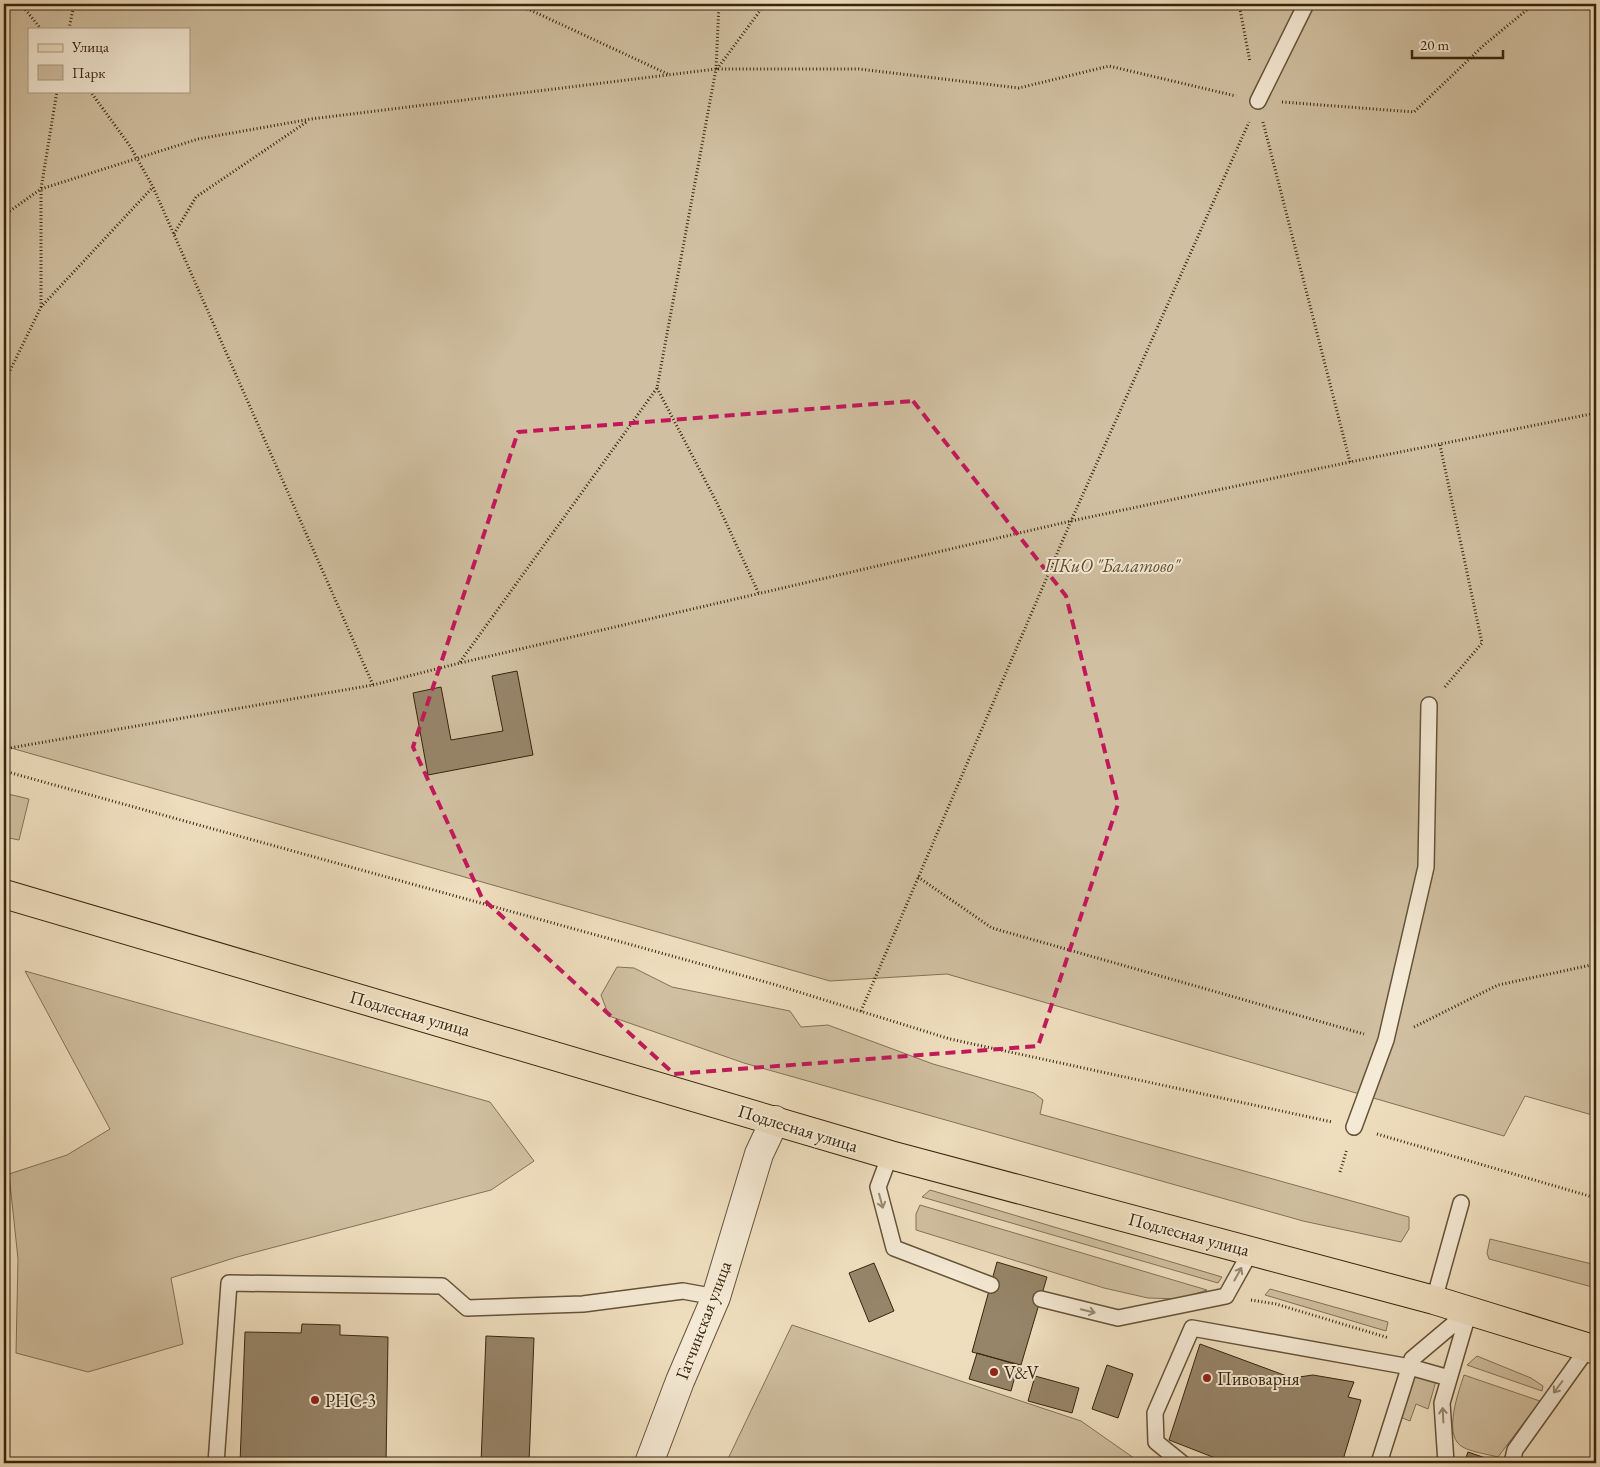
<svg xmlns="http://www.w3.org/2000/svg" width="1600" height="1467" font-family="'EB Garamond',serif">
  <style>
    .green { fill: #d0bfa0; stroke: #847256; fill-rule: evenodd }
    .building { fill: #978569; stroke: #37250c }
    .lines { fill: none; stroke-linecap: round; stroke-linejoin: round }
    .lane-casing { stroke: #655338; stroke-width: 18 }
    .street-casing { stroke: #655338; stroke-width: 30 }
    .primary-casing { stroke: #37250c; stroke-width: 30 }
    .path { stroke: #37250c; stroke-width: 3; stroke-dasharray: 1 2.5; stroke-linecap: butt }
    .lane { stroke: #f5ead5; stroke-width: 15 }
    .street { stroke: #f5ead5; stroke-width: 28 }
    .primary { stroke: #efdebe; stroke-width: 28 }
    .oneway { stroke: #968870 }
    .marked { fill: none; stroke: #c2185b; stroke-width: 4; stroke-dasharray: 10 6; stroke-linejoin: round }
    .poi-dot { fill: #8f2418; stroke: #f5ead5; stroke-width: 2 }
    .labels { text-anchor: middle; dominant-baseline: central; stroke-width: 4; stroke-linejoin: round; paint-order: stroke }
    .park-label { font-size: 18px; font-style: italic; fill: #5d4c31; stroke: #f5ead5 }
    .street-label { font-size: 18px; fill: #37250c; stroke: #f5ead5 }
    .poi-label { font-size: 18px; fill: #37250c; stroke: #f5ead5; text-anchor: start }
  </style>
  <rect width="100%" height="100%" fill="#efdebe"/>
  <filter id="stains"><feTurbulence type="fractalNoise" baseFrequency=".004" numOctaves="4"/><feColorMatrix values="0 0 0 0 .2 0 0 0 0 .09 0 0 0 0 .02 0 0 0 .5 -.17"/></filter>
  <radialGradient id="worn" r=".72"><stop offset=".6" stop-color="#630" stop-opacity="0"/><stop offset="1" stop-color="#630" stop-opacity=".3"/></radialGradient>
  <!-- green -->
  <path class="green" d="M 4,4 L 1596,4 L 1596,1116 L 1525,1096 L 1504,1136 L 947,974 L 830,981 L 4,746 ZM 29,29 L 189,29 L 189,91 L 29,91 Z
    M 4,793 L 29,799 L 19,840 L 4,837 Z
    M 617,967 L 634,968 L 672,987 L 790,1011 L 801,1027 L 828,1025 L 933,1064 L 1034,1093 L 1043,1100 L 1040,1114 L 1409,1217 L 1409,1229 L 1401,1242 L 1303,1221 L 744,1063 L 609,1016 L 601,995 Z
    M 25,971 L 490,1102 L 534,1161 L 491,1190 L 237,1257 L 171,1278 L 183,1344 L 88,1372 L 16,1353 L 18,1259 L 9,1174 L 67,1155 L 110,1129 Z
    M 930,1190 L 1222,1277 L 1218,1283 L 922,1197 Z
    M 920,1205 L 1207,1290 L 1179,1299 L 1148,1298 L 1104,1288 L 916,1230 L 916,1214 Z
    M 1490,1239 L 1596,1265 L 1596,1288 L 1489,1259 L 1487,1253 Z
    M 1270,1289 L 1388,1322 L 1386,1331 L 1265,1295 Z
    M 792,1325 L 1081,1421 L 1141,1463 L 726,1463 Z
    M 1477,1356 L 1531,1378 L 1543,1386 L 1542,1391 L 1467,1365 Z
    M 1417,1374 L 1436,1381 L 1428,1409 L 1416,1404 L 1410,1421 L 1400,1417 L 1413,1379 Z
    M 1464,1375 L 1540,1401 L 1498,1457 C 1487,1454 1470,1452 1461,1446 C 1443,1433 1459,1391 1464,1375 Z"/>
  <!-- building -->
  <path class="building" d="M 517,671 L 533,755 L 428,775 L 413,693 L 441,687 L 451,740 L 503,731 L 492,676 Z
    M 997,1262 L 1047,1277 L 1021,1365 L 972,1352 Z
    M 874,1263 L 894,1311 L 869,1322 L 849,1273 Z
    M 302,1324 L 340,1325 L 340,1335 L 388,1337 L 386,1463 L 240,1463 L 245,1332 L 301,1333 Z
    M 486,1336 L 534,1338 L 529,1463 L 481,1463 Z
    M 1200,1344 L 1292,1378 L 1313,1375 L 1354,1382 L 1348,1397 L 1361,1400 L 1342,1463 L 1228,1463 L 1169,1440 Z
    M 977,1353 L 1018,1365 L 1011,1391 L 969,1379 Z
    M 1107,1365 L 1133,1374 L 1118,1418 L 1092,1409 Z
    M 1035,1376 L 1079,1388 L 1072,1413 L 1028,1401 Z
    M 1468,1452 L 1500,1463 L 1464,1463 Z"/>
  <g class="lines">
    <!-- lane casing -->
    <g class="lane-casing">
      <path id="lane" d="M 1258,101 L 1306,4
        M 1354,1127 L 1386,1040 L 1426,867 L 1429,705
        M 890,1155 L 878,1187 L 894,1248 L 991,1285
        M 1041,1299 L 1118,1318 L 1226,1296 L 1251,1251
        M 1434,1300 L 1461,1203
        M 216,1463 L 229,1283 L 442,1286 L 467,1308 L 583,1304 L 683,1291 L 716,1297
        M 1182,1463 L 1156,1442 L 1155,1413 L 1192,1328 L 1410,1367 L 1449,1378
        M 1379,1463 L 1412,1359 L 1469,1311
        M 1446,1463 L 1442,1403 L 1469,1311
        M 1512,1463 L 1515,1450 L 1588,1348"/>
    </g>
    <!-- street casing -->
    <g class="street-casing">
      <path id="street" d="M 649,1463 L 680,1381 L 716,1297 L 759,1154 L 775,1120"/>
    </g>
    <!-- primary casing -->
    <g class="primary-casing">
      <path id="primary" d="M 4,894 L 890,1155 L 1434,1300 L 1596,1350"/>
    </g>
    <!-- path -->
    <path class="path" d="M 21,4 L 41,29
      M 503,4 L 528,9 L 670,75
      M 1239,4 L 1250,62
      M 69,29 L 74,4
      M 717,69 L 765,4
      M 90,91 L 130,146 L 153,187 L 373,685
      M 1282,102 L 1414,112 L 1484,45 L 1534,4
      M 1263,122 L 1350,462
      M 4,215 L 41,189 L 198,139 L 311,119 L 716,69 L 859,69 L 1019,88 L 1109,66 L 1236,96
      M 174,234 L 196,197 L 308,121
      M 41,307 L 41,189 L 57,91
      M 4,383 L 41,307 L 153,187
      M 657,388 L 717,503 L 759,594
      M 1440,445 L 1482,643 L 1444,688
      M 460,662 L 657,388 L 716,69 L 719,4
      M 4,749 L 373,685 L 460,663 L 1071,521 L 1350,462 L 1596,413
      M 4,771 L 773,984 L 950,1039 L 1332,1122
      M 918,877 L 992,928 L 1364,1034
      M 861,1011 L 1071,521 L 1249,122
      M 1414,1027 L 1498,985 L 1596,964
      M 1377,1134 L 1596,1198
      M 1340,1172 L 1347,1149
      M 1251,1300 L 1276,1304 L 1389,1338"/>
    <!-- lane -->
    <use href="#lane" class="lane"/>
    <!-- street -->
    <use href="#street" class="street"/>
    <!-- primary -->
    <use href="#primary" class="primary"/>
  </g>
  <!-- one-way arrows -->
  <defs><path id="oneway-shaft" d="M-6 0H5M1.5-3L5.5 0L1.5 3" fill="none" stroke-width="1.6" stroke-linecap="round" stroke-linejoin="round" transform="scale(1.25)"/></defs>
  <g class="oneway">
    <use href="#oneway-shaft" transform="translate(881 1201) rotate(75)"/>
    <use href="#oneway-shaft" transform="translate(1238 1274) rotate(-61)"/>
    <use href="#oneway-shaft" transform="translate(1088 1311) rotate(14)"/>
    <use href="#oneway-shaft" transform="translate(1558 1387) rotate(127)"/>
    <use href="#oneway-shaft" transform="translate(1443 1415) rotate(-93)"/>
  </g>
  <!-- marked area -->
  <path class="marked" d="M 913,401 L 1066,596 L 1118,804 L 1038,1046 L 674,1074 L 482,898 L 413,747 L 518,432 Z"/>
  <!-- markers -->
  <g class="poi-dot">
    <circle cx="994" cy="1372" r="5"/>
    <circle cx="1207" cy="1378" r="5"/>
    <circle cx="315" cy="1400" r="5"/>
  </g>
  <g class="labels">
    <!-- park labels -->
    <g class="park-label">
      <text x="1112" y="565">ПКиО "Балатово"</text>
    </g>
    <!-- street labels -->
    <g class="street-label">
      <text transform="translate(410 1013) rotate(16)">Подлесная улица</text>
      <text transform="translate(798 1128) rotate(17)">Подлесная улица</text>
      <text transform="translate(1189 1234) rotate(15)">Подлесная улица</text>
      <text transform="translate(703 1320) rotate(-69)">Гатчинская улица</text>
    </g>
    <!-- poi labels -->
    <g class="poi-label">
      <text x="1004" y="1372">V&amp;V</text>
      <text x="1217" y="1378">Пивоварня</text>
      <text x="325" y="1400">РНС-3</text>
    </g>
  </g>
  <!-- margin -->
  <rect width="1600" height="1467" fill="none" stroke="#efdebe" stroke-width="20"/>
  <rect x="5" y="5" width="1590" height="1457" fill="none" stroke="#37250c" stroke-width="2.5"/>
  <rect x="10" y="10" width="1580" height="1447" fill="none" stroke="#37250c"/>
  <!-- legend -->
  <rect x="28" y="28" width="162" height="65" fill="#f5ead5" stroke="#a99b85"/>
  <rect x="38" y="44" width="25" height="8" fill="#efdebe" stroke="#a99b85"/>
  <text x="72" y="52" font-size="15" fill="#37250c">Улица</text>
  <rect x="38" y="65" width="25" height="15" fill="#d0bfa0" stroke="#a99b85"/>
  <text x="72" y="78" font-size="15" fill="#37250c">Парк</text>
  <!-- scale -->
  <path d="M1412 50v8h91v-8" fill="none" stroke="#37250c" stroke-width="2.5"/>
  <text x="1420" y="50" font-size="15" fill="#37250c" stroke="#f5ead5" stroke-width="4" paint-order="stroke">20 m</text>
  <rect width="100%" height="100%" filter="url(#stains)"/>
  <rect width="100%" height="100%" fill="url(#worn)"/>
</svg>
